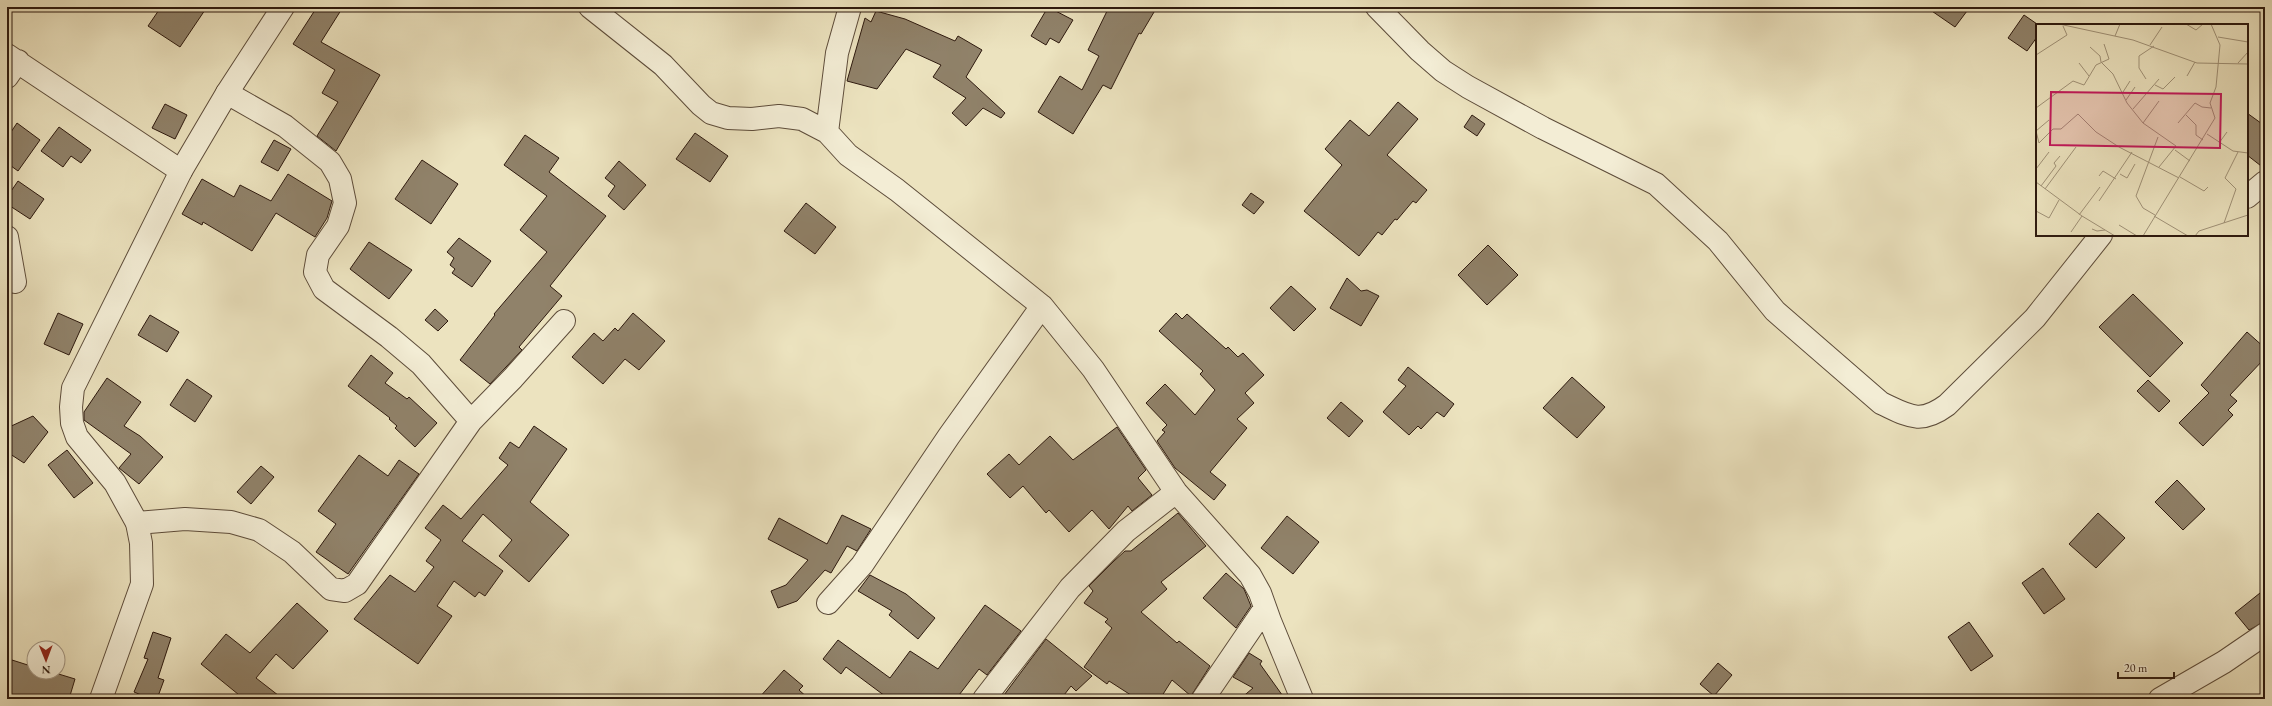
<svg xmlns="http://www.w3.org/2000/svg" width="2272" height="706" font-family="'EB Garamond',serif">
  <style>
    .building { fill: #90826a; stroke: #2d190e }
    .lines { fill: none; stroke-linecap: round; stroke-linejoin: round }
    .minor-casing { stroke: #5d4c3a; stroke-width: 24 }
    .tertiary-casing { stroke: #5d4c3a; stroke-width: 24 }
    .minor { stroke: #f3edd5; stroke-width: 22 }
    .tertiary { stroke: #f3edd5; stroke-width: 22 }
    .inset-road { fill: none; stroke: #a09278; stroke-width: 1 }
    .view { fill: #c2185b; fill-opacity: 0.15; stroke: #c2185b; stroke-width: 2 }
    .inset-edge { fill: none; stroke: #2d190e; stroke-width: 2 }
  </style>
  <rect width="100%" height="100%" fill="#ece3bf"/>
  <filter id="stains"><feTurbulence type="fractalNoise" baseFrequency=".005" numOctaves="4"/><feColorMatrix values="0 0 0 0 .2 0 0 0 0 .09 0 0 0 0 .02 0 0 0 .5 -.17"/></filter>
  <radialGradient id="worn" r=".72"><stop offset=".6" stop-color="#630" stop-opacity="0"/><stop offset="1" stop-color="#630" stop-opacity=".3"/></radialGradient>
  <!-- building -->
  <path class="building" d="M 161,7 L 207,7 L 180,47 L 148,26 Z
    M 317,7 L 343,7 L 321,42 L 380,75 L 336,151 L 317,136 L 338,102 L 322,93 L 335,70 L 293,44 Z
    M 1048,7 L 1073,20 L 1059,43 L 1050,38 L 1046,45 L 1031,36 Z
    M 1109,7 L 1157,7 L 1141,34 L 1139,33 L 1111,89 L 1103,85 L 1073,134 L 1038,112 L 1060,76 L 1082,90 L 1099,56 L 1088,50 Z
    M 1926,7 L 1970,7 L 1955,27 Z
    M 876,11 L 905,19 L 955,41 L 958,36 L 982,50 L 966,77 L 1005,113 L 1001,118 L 983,108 L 966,126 L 952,113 L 966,98 L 933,77 L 941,65 L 906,49 L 877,89 L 847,81 L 865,18 L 871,22 Z
    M 2024,15 L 2037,24 L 2037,37 L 2027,51 L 2008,38 Z
    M 1398,102 L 1418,119 L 1387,155 L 1427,190 L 1416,203 L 1413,201 L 1397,220 L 1395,219 L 1382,235 L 1378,232 L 1359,256 L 1304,211 L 1342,165 L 1325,149 L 1350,120 L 1369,136 Z
    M 165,104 L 187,115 L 175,139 L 152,128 Z
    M 2247,113 L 2265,126 L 2265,169 L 2247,155 Z
    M 1472,115 L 1485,124 L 1477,136 L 1464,127 Z
    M 17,123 L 40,140 L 18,171 L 7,163 L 7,138 Z
    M 59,127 L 91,150 L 81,163 L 71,156 L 63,167 L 41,151 Z
    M 695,133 L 728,156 L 710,182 L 676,159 Z
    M 525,135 L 559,158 L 549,172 L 606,216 L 550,286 L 562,296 L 519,347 L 522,350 L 490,384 L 460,360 L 495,315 L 494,314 L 547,252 L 520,230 L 547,196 L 504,165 Z
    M 274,140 L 291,149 L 278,171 L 261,162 Z
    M 422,160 L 458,184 L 431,224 L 395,199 Z
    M 619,161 L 646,185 L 624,210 L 608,196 L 615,186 L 605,178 Z
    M 288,174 L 332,201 L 327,218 L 315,237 L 276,213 L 252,251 L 203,222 L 202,225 L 182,214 L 202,179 L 234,197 L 240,185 L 271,201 Z
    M 18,181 L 44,199 L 30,219 L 7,204 L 7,197 Z
    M 1251,193 L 1264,202 L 1254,214 L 1242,205 Z
    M 806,203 L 836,227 L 815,254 L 784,231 Z
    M 459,238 L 491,261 L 472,287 L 452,273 L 455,269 L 450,265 L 454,258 L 447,252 Z
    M 369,242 L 412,270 L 389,299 L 350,269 Z
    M 1488,245 L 1518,275 L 1487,305 L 1458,275 Z
    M 1347,278 L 1361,291 L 1367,290 L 1379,296 L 1361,326 L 1330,308 Z
    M 1291,286 L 1316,309 L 1294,331 L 1270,308 Z
    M 2133,294 L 2183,343 L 2150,377 L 2099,327 Z
    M 435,309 L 448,321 L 438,331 L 425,320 Z
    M 58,313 L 83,324 L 69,355 L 44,344 Z
    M 633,313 L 665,341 L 639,370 L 625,359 L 603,384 L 572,357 L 594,333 L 603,341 L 615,328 L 618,331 Z
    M 1176,313 L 1182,319 L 1187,314 L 1226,349 L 1228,347 L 1238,357 L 1243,353 L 1264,375 L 1245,393 L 1254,403 L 1237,419 L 1247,428 L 1210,472 L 1226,485 L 1214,500 L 1175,468 L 1157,441 L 1165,432 L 1162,430 L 1167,425 L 1146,403 L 1165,384 L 1195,415 L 1215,390 L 1200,374 L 1203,371 L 1159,331 Z
    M 150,315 L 179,332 L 167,352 L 138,335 Z
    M 2247,332 L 2265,348 L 2265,358 L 2230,395 L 2237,401 L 2228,410 L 2233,415 L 2203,446 L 2179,423 L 2209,393 L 2201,385 Z
    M 371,355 L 393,373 L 385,383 L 407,399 L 409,397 L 437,423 L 415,447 L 395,428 L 397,426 L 389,419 L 390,418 L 348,386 Z
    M 1408,367 L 1454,404 L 1444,417 L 1437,412 L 1421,429 L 1418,426 L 1409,435 L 1383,412 L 1406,386 L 1398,380 Z
    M 1572,377 L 1605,407 L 1577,438 L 1543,408 Z
    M 107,378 L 141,402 L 124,426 L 140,436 L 163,457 L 139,484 L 119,468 L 131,454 L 84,420 L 84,412 Z
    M 187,379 L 212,396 L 195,422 L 170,405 Z
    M 2148,380 L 2170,401 L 2159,412 L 2137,391 Z
    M 1341,402 L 1363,421 L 1349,437 L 1327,418 Z
    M 33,416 L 48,432 L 24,463 L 7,452 L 7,428 Z
    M 534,426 L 567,449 L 530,502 L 569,535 L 529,582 L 499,556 L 512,540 L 483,514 L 462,541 L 503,571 L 485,596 L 479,592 L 475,597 L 454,581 L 437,606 L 452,616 L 418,664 L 354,619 L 390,575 L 415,592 L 434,567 L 426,561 L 441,540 L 425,528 L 443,505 L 461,519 L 508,465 L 499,458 L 510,442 L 519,448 Z
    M 1117,427 L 1146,470 L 1138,478 L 1152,495 L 1132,511 L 1128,506 L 1109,529 L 1092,510 L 1069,532 L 1049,510 L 1046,513 L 1023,486 L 1010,498 L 987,474 L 1009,454 L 1019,465 L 1050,436 L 1073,460 Z
    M 67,450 L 93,483 L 74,498 L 48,465 Z
    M 359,455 L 388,476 L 399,460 L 419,474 L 348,574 L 316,552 L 336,524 L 318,511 Z
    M 261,466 L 274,477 L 251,504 L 237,492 Z
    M 2177,480 L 2205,509 L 2183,530 L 2155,502 Z
    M 1178,513 L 1206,546 L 1161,582 L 1167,589 L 1141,612 L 1177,643 L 1179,641 L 1210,666 L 1191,696 L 1172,680 L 1160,699 L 1137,699 L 1109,681 L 1107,684 L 1084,667 L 1112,628 L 1105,622 L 1108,619 L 1084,603 L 1093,591 L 1089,586 L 1114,561 L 1125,551 L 1131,551 Z
    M 2098,513 L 2125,538 L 2096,568 L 2069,544 Z
    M 842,515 L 871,529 L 857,551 L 847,546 L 831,573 L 825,570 L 797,601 L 778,608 L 771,591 L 786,585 L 808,560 L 768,539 L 779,518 L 827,544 Z
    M 1287,516 L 1319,542 L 1293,574 L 1261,548 Z
    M 2043,568 L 2065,599 L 2044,614 L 2022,583 Z
    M 1226,573 L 1244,589 L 1251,606 L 1236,628 L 1203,598 Z
    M 870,575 L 906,594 L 935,618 L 918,639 L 889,615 L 892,611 L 858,591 Z
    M 2265,589 L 2265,622 L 2249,630 L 2235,613 Z
    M 297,603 L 328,631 L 293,669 L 276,654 L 256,678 L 283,699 L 244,699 L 201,664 L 226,634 L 250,653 Z
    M 985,605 L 1021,631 L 987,675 L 979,669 L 956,699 L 889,699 L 846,667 L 841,674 L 823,659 L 838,640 L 890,678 L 910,651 L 938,669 Z
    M 1969,622 L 1993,656 L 1971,671 L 1948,637 Z
    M 153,632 L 171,638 L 158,678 L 164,680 L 157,699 L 151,699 L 134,692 L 148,659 L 144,658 Z
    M 1046,639 L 1092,676 L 1076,691 L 1071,686 L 1061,699 L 1001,699 Z
    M 1249,653 L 1262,661 L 1260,664 L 1285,699 L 1240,699 L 1253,688 L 1233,677 Z
    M 12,660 L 34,667 L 34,672 L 52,672 L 75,679 L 69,699 L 7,699 L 7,676 Z
    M 1718,663 L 1732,675 L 1714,696 L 1700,684 Z
    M 784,670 L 803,686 L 799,690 L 809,699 L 758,699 Z"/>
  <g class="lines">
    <!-- minor casing -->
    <g class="minor-casing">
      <path id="minor" d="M 590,7 L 663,65 L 701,105 L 711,113 L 728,118 L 752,119 L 779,116 L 802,119 L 827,132 L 848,155 L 897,190 L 1042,306 L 1093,369 L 1176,492 L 1250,575 L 1260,593 L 1270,621 L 1302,699
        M 1377,7 L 1420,51 L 1443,71 L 1468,87 L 1543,128 L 1656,184 L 1718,241 L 1775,311 L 1881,403 C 1909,416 1920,425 1947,405 L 2035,318 L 2101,235
        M 7,55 L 181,171
        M 7,77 L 18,61
        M 227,93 L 285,126 L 330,162 L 340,179 L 345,203 L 338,226 L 318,255 L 315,272 L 324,289 L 389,337 L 421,364 L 471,421
        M 827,132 L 837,53 L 850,7
        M 2247,197 L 2265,182
        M 7,237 L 15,282
        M 137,523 L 185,519 L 231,522 L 259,530 L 292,552 L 331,589 L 345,591 L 357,584 L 471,421 L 513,378 L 564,321
        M 828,603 L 862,565 L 949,436 L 1042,306
        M 984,699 L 1070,588 L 1126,531 L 1176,492
        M 1203,699 L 1265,608
        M 2160,699 L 2224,662 L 2265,634"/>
    </g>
    <!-- tertiary casing -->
    <g class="tertiary-casing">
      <path id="tertiary" d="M 101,699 L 142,584 L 141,543 L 137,523 L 115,483 L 77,437 L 72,423 L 71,407 L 73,388 L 181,171 L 227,93 L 283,7"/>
    </g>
    <!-- minor -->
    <use href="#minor" class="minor"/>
    <!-- tertiary -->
    <use href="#tertiary" class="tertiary"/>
  </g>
  <!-- overview -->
  <g transform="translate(2036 24)">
    <rect width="212" height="212" fill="#ece3bf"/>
    <path class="inset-road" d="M 23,0 L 97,16 L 161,39 L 212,40M 150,0 L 160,6 L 167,0M 79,12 L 84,0M 182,13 L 212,18M 114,21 L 126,3M 54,23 L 64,32 L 65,38M 0,31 L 31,11 L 27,2M 43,39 L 53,52M 66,39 L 77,50 L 91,79 L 107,99 L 140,122 L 123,143M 202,39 L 212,28M 151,52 L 159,38M 110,55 L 103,44 L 103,32 L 118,22M 119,61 L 127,65 L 139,53M 87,68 L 94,57M 90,76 L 99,63M 0,84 L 37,57 L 48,61 L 60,41 L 73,35 L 68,20M 97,85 L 123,55M 150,91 L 160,101 L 160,111 L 167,116M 107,99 L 123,77M 142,99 L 159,79 L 166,83 L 175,84M 0,107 L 3,119 L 17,105 L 25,105 L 42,90 L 60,108 L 83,123 L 143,154M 0,107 L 13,96M 171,110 L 197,127 L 212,129M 183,119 L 191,108M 139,126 L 154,137M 0,145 L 13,128M 84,150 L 91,154 L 99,140M 63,152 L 67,147 L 80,155M 144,153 L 168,167 L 172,163M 0,158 L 46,192 L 79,212M 5,162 L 20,142 L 18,139 L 24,132M 9,165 L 40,123M 63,177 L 96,128M 0,187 L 13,194 L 23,176M 43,191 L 64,163M 119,191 L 107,184 L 100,172 L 122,113M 118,192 L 152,212M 188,199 L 200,165 L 189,154 L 202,128M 83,201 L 101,212M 56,205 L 61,207 L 69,206M 35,208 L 46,192M 107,212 L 179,94 L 174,79 L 180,63 L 184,21 L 175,0M 159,212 L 163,207 L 212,191"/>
    <path class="view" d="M 15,68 L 185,70 L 184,124 L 14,121 Z"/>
    <rect width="212" height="212" class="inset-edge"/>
  </g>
  <!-- margin -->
  <rect width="2272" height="706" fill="none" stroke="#ece3bf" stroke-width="24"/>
  <rect x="8" y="8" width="2256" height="690" fill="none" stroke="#2d190e" stroke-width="2"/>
  <rect x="12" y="12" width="2248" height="682" fill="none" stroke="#2d190e"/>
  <!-- north arrow -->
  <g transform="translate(46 660) rotate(179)"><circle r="19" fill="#f3edd5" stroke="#a49885"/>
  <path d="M0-3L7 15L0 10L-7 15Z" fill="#8f2418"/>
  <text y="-6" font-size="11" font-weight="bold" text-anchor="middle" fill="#2d190e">N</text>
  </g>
  <!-- scale -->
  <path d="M2118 672v6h56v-6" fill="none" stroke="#2d190e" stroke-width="2"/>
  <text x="2124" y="672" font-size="12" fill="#2d190e" stroke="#f3edd5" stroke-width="3" paint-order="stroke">20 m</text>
  <rect width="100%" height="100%" filter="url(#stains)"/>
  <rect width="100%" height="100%" fill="url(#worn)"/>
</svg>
